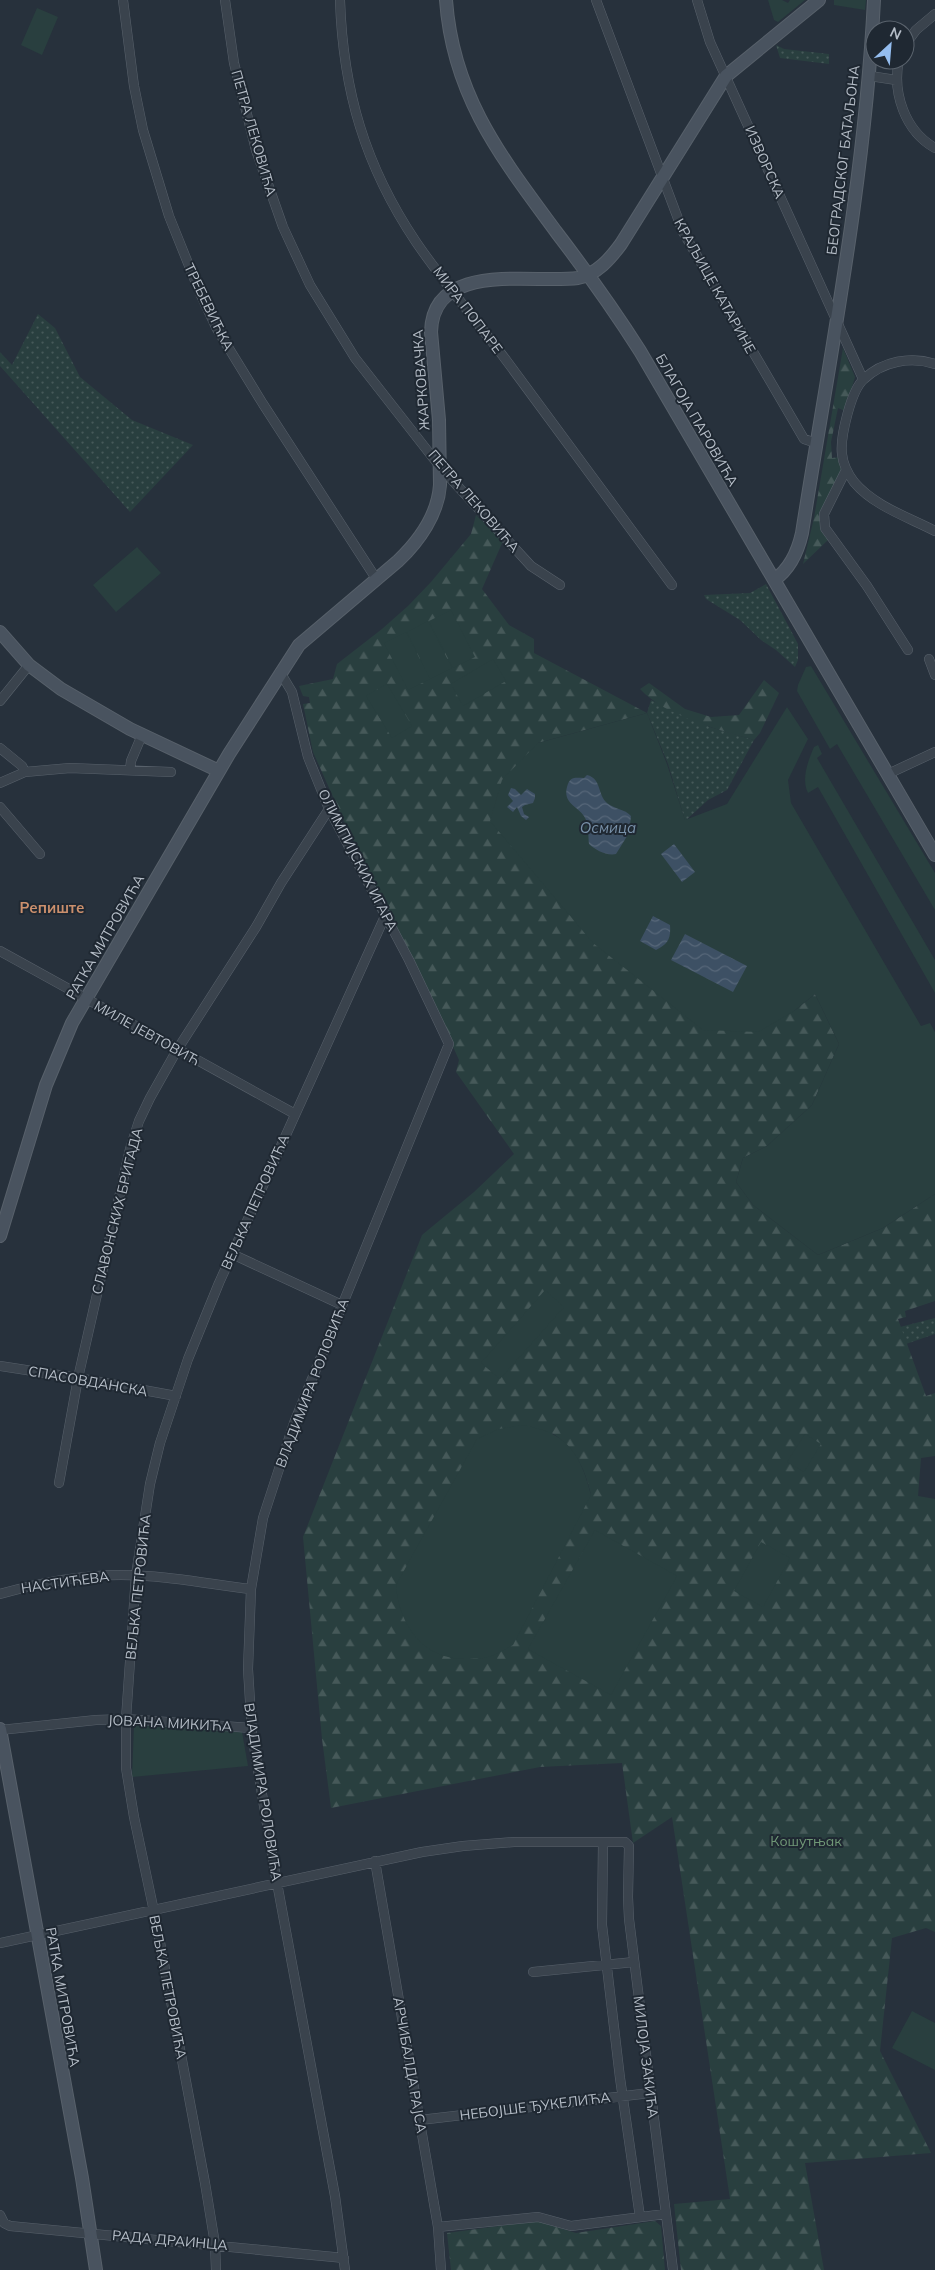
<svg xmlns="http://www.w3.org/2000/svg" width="935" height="2270" font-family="Mulish,sans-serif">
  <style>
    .grass { fill: url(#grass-dots) }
    .forest { fill: url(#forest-firs); fill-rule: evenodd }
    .park { fill: #293f3f }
    .water { fill: url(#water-waves) }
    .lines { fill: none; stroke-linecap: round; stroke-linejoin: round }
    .street-casing { stroke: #58616b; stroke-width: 10 }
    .secondary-casing { stroke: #58616b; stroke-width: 14 }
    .street { stroke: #3a434d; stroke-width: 9 }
    .secondary { stroke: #49535f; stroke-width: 12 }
    .labels { text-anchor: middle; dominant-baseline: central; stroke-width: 4; stroke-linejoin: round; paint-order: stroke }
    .street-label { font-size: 14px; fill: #b6bec8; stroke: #1f2832 }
    .park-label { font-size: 14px; fill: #6f9776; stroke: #1f2832 }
    .water-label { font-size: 15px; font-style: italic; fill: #7991a9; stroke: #1f2832 }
    .neighbourhood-label { font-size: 15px; font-weight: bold; fill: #cc906d; stroke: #1f2832 }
  </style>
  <defs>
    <pattern id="grass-dots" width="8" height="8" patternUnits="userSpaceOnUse" patternTransform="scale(1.25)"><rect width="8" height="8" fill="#293f3f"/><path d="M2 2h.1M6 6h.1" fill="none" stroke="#465959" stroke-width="1.8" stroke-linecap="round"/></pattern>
    <pattern id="forest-firs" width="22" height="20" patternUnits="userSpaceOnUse" patternTransform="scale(1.25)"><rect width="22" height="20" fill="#293f3f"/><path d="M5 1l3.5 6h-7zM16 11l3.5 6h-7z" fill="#465959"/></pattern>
    <pattern id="water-waves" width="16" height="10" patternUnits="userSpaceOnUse" patternTransform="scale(1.25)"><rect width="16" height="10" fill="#3d5064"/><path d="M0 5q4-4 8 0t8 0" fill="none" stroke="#576779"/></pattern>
  </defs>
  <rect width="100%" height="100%" fill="#27313c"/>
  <!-- grass -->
  <path class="grass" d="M 776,45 L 784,49 L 829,54 L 829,64 L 780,58 Z
    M 38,314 L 55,328 L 80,377 L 132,420 L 193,445 L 130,512 L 0,366 L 0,352 L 12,365 Z
    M 766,584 L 798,644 L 798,660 L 795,667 L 776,650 L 761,640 L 740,620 L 706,599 L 704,595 L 750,593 Z
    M 651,700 L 710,727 L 754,740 L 727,790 L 708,800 L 685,821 L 668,764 L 647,713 Z
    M 935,1318 L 935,1334 L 906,1344 L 900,1327 Z"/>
  <!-- forest -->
  <path class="forest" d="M 843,348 L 855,377 L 845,411 L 838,408 L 831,442 L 832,458 L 839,457 L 842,469 L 822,514 L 823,531 L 828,540 L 803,564 L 814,518 Z
    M 476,515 L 503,541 L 482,589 L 509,625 L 534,639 L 534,653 L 647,713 L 538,743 L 794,1011 L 815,994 L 839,1044 L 812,1105 L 767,1146 L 743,1158 L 736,1182 L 753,1205 L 818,1255 L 883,1228 L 935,1194 L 935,1301 L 905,1311 L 906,1317 L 898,1319 L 926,1396 L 935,1393 L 935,1456 L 921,1458 L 918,1496 L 935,1499 L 935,1932 L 926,1928 L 892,1938 L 880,2051 L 931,2153 L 805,2163 L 824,2270 L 681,2270 L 674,2204 L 730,2199 L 672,1817 L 633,1843 L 622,1763 L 540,1767 L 331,1808 L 322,1739 L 303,1537 L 422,1235 L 474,1192 L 514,1154 L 456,1072 L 459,1060 L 437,1011 L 342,817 L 313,752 L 303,704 L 310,703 L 309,697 L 303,696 L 299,686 L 333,679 L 337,664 L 382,629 L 408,606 L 431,582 L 471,534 ZM 552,1433 C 575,1448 585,1468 591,1495 Z
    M 764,680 L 779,693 L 760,733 L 754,740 C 719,730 665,716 640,689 L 649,683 L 685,709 L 711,717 L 739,715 Z
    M 537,2221 L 576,2233 L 655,2221 L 661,2226 L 665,2270 L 451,2270 L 447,2233 Z"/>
  <!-- park -->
  <path class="park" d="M 768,0 L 782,0 L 788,3 L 790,0 L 805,0 L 778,22 L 774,20 Z
    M 834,0 L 866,0 L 865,10 L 834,5 Z
    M 37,8 L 58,17 L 42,55 L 21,45 Z
    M 137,547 L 161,573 L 116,612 L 93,585 Z
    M 451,610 L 475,657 L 453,668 L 429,621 Z
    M 428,621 L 452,668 L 430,679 L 407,632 Z
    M 406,632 L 430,679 L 408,690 L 384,643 Z
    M 493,659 L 506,681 L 463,706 L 451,684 Z
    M 811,666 L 935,873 L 935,910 L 837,744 L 830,749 L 797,691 L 798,685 L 806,667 Z
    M 387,684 L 412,726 L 392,738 L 366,696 Z
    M 787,707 L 808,739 L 788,780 L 791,803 L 921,1026 L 930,1023 L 935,1032 L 935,1194 L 883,1228 L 818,1255 L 753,1205 L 736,1182 L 743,1158 L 767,1146 L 812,1105 L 839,1044 L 815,994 L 794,1011 L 758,1032 L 703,1030 L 593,943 L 490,821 L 502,780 L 538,743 L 647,713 L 667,764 L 685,820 L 727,804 Z
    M 818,745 L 822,754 L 817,758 L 935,960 L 935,993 L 818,787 L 808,793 C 801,779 808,761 814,747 Z
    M 545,1290 L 564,1307 L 500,1379 L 481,1363 Z
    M 522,1425 C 532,1427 543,1429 552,1434 C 576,1445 585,1471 591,1495 L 513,1645 C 505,1649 497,1655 488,1657 C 483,1659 475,1658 469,1659 C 424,1661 399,1626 396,1585 L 477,1439 L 499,1429 Z
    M 805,1434 L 821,1444 L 804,1472 L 787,1462 Z
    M 595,1530 L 677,1576 L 611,1695 L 528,1649 Z
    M 761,1542 L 790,1558 L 763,1607 L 734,1591 Z
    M 134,1725 L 242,1732 L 248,1766 L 132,1777 Z
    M 912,2011 L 935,2023 L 935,2070 L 892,2048 Z"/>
  <!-- water -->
  <path class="water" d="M 587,775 C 602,779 597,794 607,803 C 614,809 625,809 631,816 L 629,833 L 616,854 C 607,856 595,850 589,844 C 588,836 589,827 586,820 C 582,807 562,805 567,787 C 570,776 575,778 584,778 Z
    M 511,788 L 515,789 L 521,795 L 527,789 L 535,794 L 535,798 L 533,803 L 525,805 L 522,807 L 524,814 L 529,817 L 526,820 L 521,816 L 517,807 L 513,812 L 507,807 L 513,801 L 508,795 Z
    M 674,844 L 695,872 L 682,882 L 661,854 Z
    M 653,916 L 670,925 C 671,939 668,944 656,950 L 640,941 Z
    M 685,934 L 747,966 L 733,992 L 671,960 Z"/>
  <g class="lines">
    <!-- street casing -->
    <g class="street-casing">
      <path id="street" d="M 123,0 L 134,86 L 143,130 L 169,216 L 200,293 L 217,329 L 263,404 L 377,580
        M 225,0 L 234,63 L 256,150 L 283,227 L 310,285 L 355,358 L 441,468 L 531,566 L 560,585
        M 340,0 C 343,91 365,166 416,242 C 444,283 476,320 506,360 C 561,435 616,510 672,585
        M 596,0 L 683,232 L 804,439 L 816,443
        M 697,0 L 710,42 L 863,379
        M 905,45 L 916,30 L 935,14
        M 899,60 C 892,93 905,131 935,148
        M 870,76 L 896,80
        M 935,364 C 911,356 883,361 864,379 C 851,390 840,437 842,454 C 843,464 848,474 854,482 C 874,506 908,517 935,531
        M 846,470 L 824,514 L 825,528 L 867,586 L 908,650
        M 929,659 L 935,675
        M 280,672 L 292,692 L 308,757 L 329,809 L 409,960 L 449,1044 L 294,1423 L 263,1518 L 251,1589 L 248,1669 L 252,1734 L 275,1872 L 335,2196 L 345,2270
        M 0,701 L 29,665
        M 0,748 L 22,766 L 25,772
        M 130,770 L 131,761 L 142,735
        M 888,774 L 935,752
        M 0,783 L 25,772 L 70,768 L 171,772
        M 0,807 L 40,854
        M 0,951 L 295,1114
        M 232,1254 L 342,1305
        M 0,1366 L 78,1378 L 176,1396
        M 59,1483 L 78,1378 L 130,1149 L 139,1121 L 150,1098 L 177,1050 L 256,927 L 281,883 L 329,809
        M 0,1594 C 39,1583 80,1575 121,1575 C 164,1575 208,1584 251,1589
        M 0,1730 L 96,1720 L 126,1719 L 251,1728
        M 603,1842 L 602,1925 L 620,2078 L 640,2217
        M 375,1861 L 438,2227 L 441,2270
        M 0,1943 L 422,1852 L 463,1846 L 514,1842 L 625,1842 L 629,1846 L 628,1897 L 629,1919 L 673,2270
        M 533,1972 L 634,1962
        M 420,2120 L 650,2093
        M 0,2215 L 4,2223 L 10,2226 L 344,2258
        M 438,2227 L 538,2217 L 571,2226 L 665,2214
        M 216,2270 L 215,2244 L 205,2183 L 156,1921 L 134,1817 L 126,1768 L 126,1719 L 136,1575 L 150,1484 L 160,1443 L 188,1359 L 219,1283 L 386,914"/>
    </g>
    <!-- secondary casing -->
    <g class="secondary-casing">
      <path id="secondary" d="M 446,0 C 453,97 502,158 557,233 C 586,271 614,310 640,351 L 935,855
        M 774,580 C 790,569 798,551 802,533 C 830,355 865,180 874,0
        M 0,632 L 29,665 L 61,689 L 130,729 L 219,771
        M 0,1236 L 46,1085 L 72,1023 L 229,754 L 299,645 L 398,561 C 419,541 438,514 440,485 L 439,420 L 431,332 C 433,260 532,284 578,278 C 597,274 610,259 621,244 L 726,76 L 819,0
        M 0,1729 L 82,2178 L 96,2270"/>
    </g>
    <!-- street -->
    <use href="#street" class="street"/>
    <!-- secondary -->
    <use href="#secondary" class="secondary"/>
  </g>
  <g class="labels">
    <!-- street labels -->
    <g class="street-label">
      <text transform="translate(254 133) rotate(74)">ПЕТРА ЛЕКОВИЋА</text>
      <text transform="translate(843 160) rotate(-83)">БЕОГРАДСКОГ БАТАЉОНА</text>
      <text transform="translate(765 162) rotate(66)">ИЗВОРСКА</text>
      <text transform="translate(715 286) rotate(61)">КРАЉИЦЕ КАТАРИНЕ</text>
      <text transform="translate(209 307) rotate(64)">ТРЕБЕВИЋКА</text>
      <text transform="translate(468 310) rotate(53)">МИРА ПОПАРЕ</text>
      <text transform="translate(421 380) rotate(-94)">ЖАРКОВАЧКА</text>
      <text transform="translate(697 420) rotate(60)">БЛАГОЈА ПАРОВИЋА</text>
      <text transform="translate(474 501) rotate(49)">ПЕТРА ЛЕКОВИЋА</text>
      <text transform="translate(358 860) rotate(63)">ОЛИМПИЈСКИХ ИГАРА</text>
      <text transform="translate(105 937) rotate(-60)">РАТКА МИТРОВИЋА</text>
      <text transform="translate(147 1033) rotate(29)">МИЛЕ ЈЕВТОВИЋ</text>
      <text transform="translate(255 1202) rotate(-66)">ВЕЉКА ПЕТРОВИЋА</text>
      <text transform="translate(117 1211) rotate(-76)">СЛАВОНСКИХ БРИГАДА</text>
      <text transform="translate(88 1381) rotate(10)">СПАСОВДАНСКА</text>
      <text transform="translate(312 1383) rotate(-69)">ВЛАДИМИРА РОЛОВИЋА</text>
      <text transform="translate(65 1582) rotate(-8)">НАСТИЋЕВА</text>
      <text transform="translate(138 1587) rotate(-84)">ВЕЉКА ПЕТРОВИЋА</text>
      <text transform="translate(170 1723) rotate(3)">ЈОВАНА МИКИЋА</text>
      <text transform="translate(263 1792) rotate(81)">ВЛАДИМИРА РОЛОВИЋА</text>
      <text transform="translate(168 1987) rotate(79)">ВЕЉКА ПЕТРОВИЋА</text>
      <text transform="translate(63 1997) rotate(80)">РАТКА МИТРОВИЋА</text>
      <text transform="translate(646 2057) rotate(83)">МИЛОЈА ЗАКИЋА</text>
      <text transform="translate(410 2065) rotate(80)">АРЧИБАЛДА РАЈСА</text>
      <text transform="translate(535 2106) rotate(-7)">НЕБОЈШЕ ЂУКЕЛИЋА</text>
      <text transform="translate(170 2240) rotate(5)">РАДА ДРАИНЦА</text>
    </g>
    <!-- park labels -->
    <g class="park-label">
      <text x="806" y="1841">Кошутњак</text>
    </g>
    <!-- water labels -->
    <g class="water-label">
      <text x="608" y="827">Осмица</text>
    </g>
    <!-- neighbourhood labels -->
    <g class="neighbourhood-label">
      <text x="52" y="907">Репиште</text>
    </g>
  </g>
  <!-- north arrow -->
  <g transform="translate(890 45) rotate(26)"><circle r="24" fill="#1f2832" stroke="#5b646e"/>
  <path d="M0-4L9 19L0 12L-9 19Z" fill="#94bdef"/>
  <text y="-8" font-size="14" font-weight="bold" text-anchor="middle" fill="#b6bec8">N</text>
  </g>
</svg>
